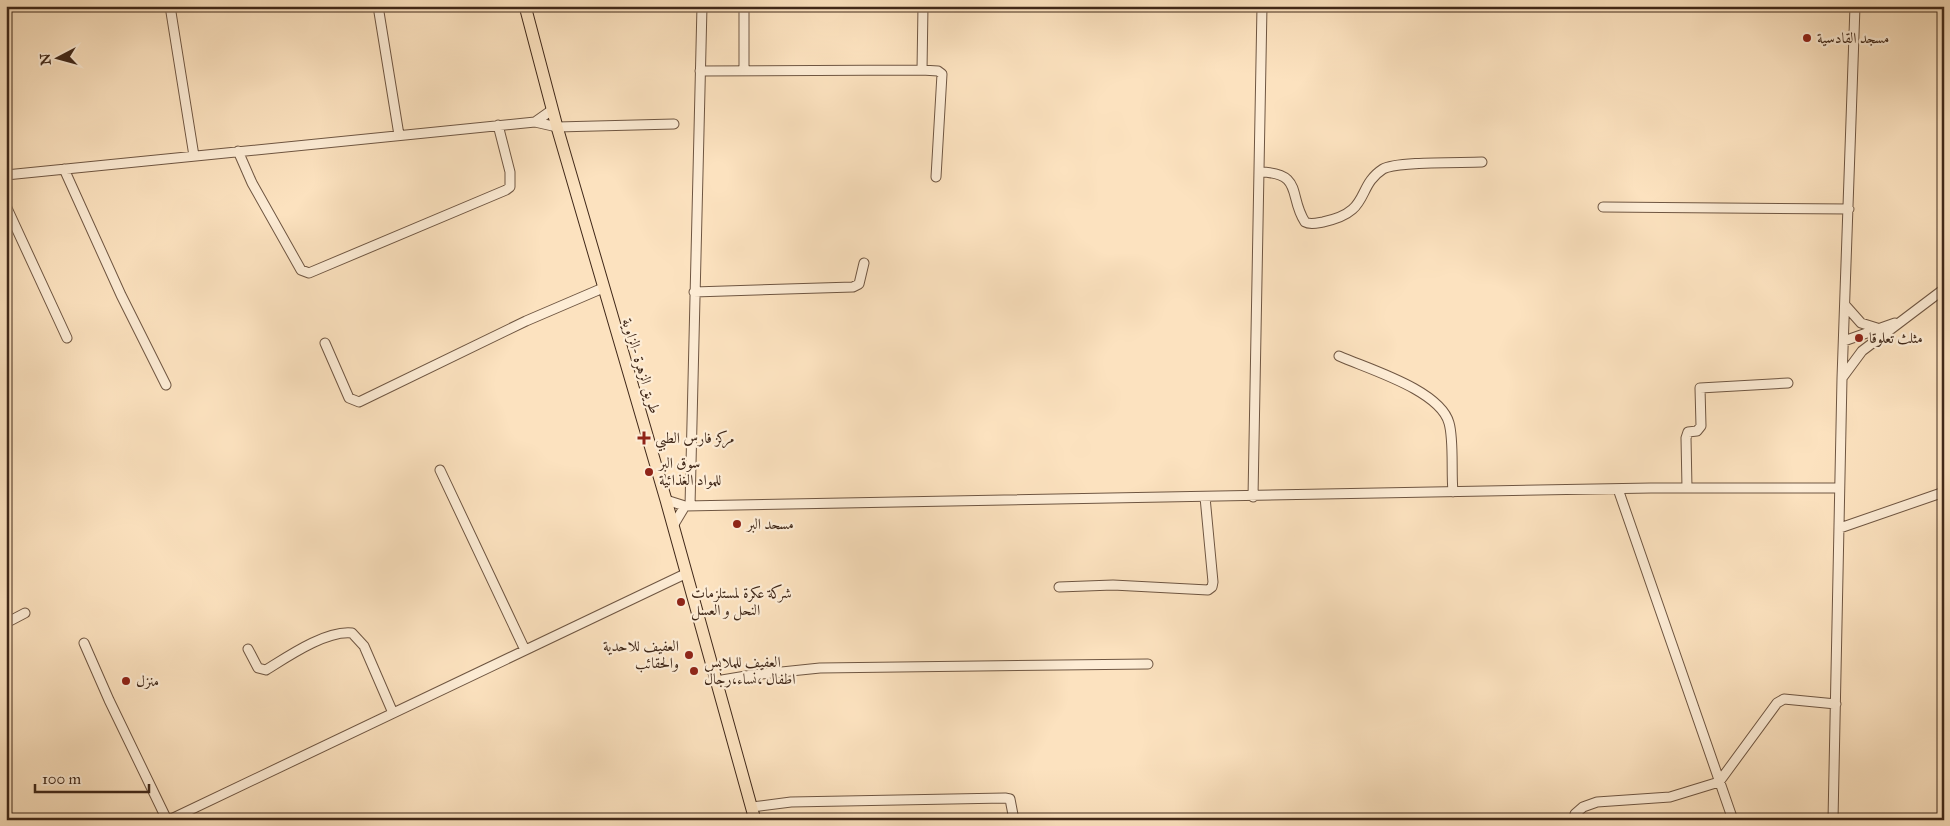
<svg xmlns="http://www.w3.org/2000/svg" width="1950" height="826" font-family="'IM FELL Great Primer',Amiri,serif">
  <style>
    .lines { fill: none; stroke-linecap: round; stroke-linejoin: round }
    .minor-casing { stroke: #6f5642; stroke-width: 11 }
    .major-casing { stroke: #402819; stroke-width: 13 }
    .minor { stroke: #fdecd5; stroke-width: 9 }
    .major { stroke: #fce2bf; stroke-width: 11 }
    .poi-dot { fill: #8f2418; stroke: #fdecd5; stroke-width: 2 }
    .labels { text-anchor: middle; dominant-baseline: central; stroke-width: 4.5; stroke-linejoin: round; paint-order: stroke }
    .poi-label { font-size: 15px; fill: #402819; stroke: #fdecd5; text-anchor: start }
    .street-label { font-size: 15px; fill: #402819; stroke: #fdecd5 }
  </style>
  <rect width="100%" height="100%" fill="#fce2bf"/>
  <filter id="stains"><feTurbulence type="fractalNoise" baseFrequency=".004" numOctaves="4"/><feColorMatrix values="0 0 0 0 .2 0 0 0 0 .09 0 0 0 0 .02 0 0 0 .5 -.17"/></filter>
  <radialGradient id="worn" r=".72"><stop offset=".6" stop-color="#630" stop-opacity="0"/><stop offset="1" stop-color="#630" stop-opacity=".3"/></radialGradient>
  <g class="lines">
    <!-- minor casing -->
    <g class="minor-casing">
      <path id="minor" d="M 170,6 L 194,156
        M 378,6 L 399,135
        M 922,70 L 938,71 L 942,74 L 936,177
        M 700,71 L 922,70 L 923,6
        M 744,71 L 744,6
        M 535,122 L 552,110
        M 238,151 L 252,183 L 301,270 L 309,273 L 506,190 L 510,187 L 510,172 L 498,125
        M 64,169 L 121,295 L 166,385
        M 1260,172 C 1304,173 1288,196 1305,222 C 1310,225 1317,223 1323,222 C 1372,212 1355,187 1383,169 C 1396,161 1463,163 1482,162
        M 6,175 L 535,122 L 557,127 L 674,124
        M 6,206 L 67,338
        M 1603,207 L 1849,209
        M 694,292 L 853,287 L 859,284 L 864,263
        M 1845,305 L 1861,323 L 1877,328
        M 1844,341 L 1895,323
        M 325,343 L 349,398 L 359,402 L 526,321 L 603,288
        M 1339,356 C 1368,369 1440,390 1449,423 C 1454,440 1451,472 1453,492
        M 1842,378 L 1862,351 L 1944,289
        M 440,470 L 525,650
        M 1687,488 L 1686,438 L 1688,432 L 1697,431 L 1701,426 L 1700,388 L 1788,383
        M 1618,489 L 1733,820
        M 1253,497 L 1262,6
        M 666,500 L 685,506 L 1651,488 L 1839,488
        M 690,506 L 702,6
        M 673,526 L 685,506
        M 1840,528 L 1944,492
        M 1059,587 L 1113,585 L 1208,590 L 1212,587 L 1213,582 L 1205,497
        M 6,623 L 25,613
        M 84,643 L 109,700 L 167,820
        M 248,649 L 258,668 L 266,670 C 287,657 326,630 352,633 L 364,646 L 393,713
        M 716,681 L 752,675 L 820,668 L 1148,664
        M 752,807 L 791,802 L 1005,798 L 1010,799 L 1014,820
        M 169,820 L 685,574
        M 1574,820 L 1575,814 L 1583,807 L 1597,802 L 1670,797 L 1719,782 L 1777,703 L 1784,699 L 1836,704
        M 1833,820 L 1842,378 L 1855,6"/>
    </g>
    <!-- major casing -->
    <g class="major-casing">
      <path id="major" d="M 525,6 L 557,127 L 666,500 L 755,820"/>
    </g>
    <!-- minor -->
    <use href="#minor" class="minor"/>
    <!-- major -->
    <use href="#major" class="major"/>
  </g>
  <!-- markers -->
  <g class="poi-dot">
    <circle cx="1807" cy="38" r="5"/>
    <circle cx="1859" cy="338" r="5"/>
    <path d="M641.5 430.5h5v5h5v5h-5v5h-5v-5h-5v-5h5z"/>
    <circle cx="649" cy="472" r="5"/>
    <circle cx="737" cy="524" r="5"/>
    <circle cx="681" cy="602" r="5"/>
    <circle cx="689" cy="655" r="5"/>
    <circle cx="694" cy="671" r="5"/>
    <circle cx="126" cy="681" r="5"/>
  </g>
  <g class="labels">
    <!-- poi labels -->
    <g class="poi-label">
      <text x="1817" y="38">مسجد القادسية</text>
      <text x="1869" y="338">مثلث تعلوقا</text>
      <text x="655" y="438">مركز فارس الطبي</text>
      <text x="659" y="463">سوق البر<tspan x="659" dy="17">للمواد الغذائية</tspan></text>
      <text x="747" y="524">مسحد البر</text>
      <text x="691" y="593">شركة عكرة لمستلزمات<tspan x="691" dy="17">النحل و العسل</tspan></text>
      <text x="679" y="646" text-anchor="end">العفيف للاحدية<tspan x="679" dy="17">والحقائب</tspan></text>
      <text x="704" y="662">العفيف للملابس<tspan x="704" dy="17">اطفال ،نساء،رجال</tspan></text>
      <text x="136" y="681">منزل</text>
    </g>
    <!-- street labels -->
    <g class="street-label">
      <text transform="translate(641 366) rotate(73)">طريق الزهرة -الزاوية</text>
    </g>
  </g>
  <!-- margin -->
  <rect width="1950" height="826" fill="none" stroke="#fce2bf" stroke-width="25"/>
  <rect x="8" y="8" width="1935" height="811" fill="none" stroke="#402819" stroke-width="2.5"/>
  <rect x="12" y="12" width="1925" height="801" fill="none" stroke="#402819"/>
  <!-- north arrow -->
  <g transform="translate(58 58) rotate(264)" stroke="#fdecd5" stroke-width="4" paint-order="stroke">
  <path d="M0-4L9 19L0 12L-9 19Z" fill="#402819"/>
  <text y="-8" font-size="14" font-weight="bold" text-anchor="middle" fill="#402819">N</text>
  </g>
  <!-- scale -->
  <path d="M35 784v8h114v-8" fill="none" stroke="#402819" stroke-width="2.5"/>
  <text x="42" y="784" font-size="15" fill="#402819" stroke="#fdecd5" stroke-width="4" paint-order="stroke">100 m</text>
  <rect width="100%" height="100%" filter="url(#stains)"/>
  <rect width="100%" height="100%" fill="url(#worn)"/>
</svg>
